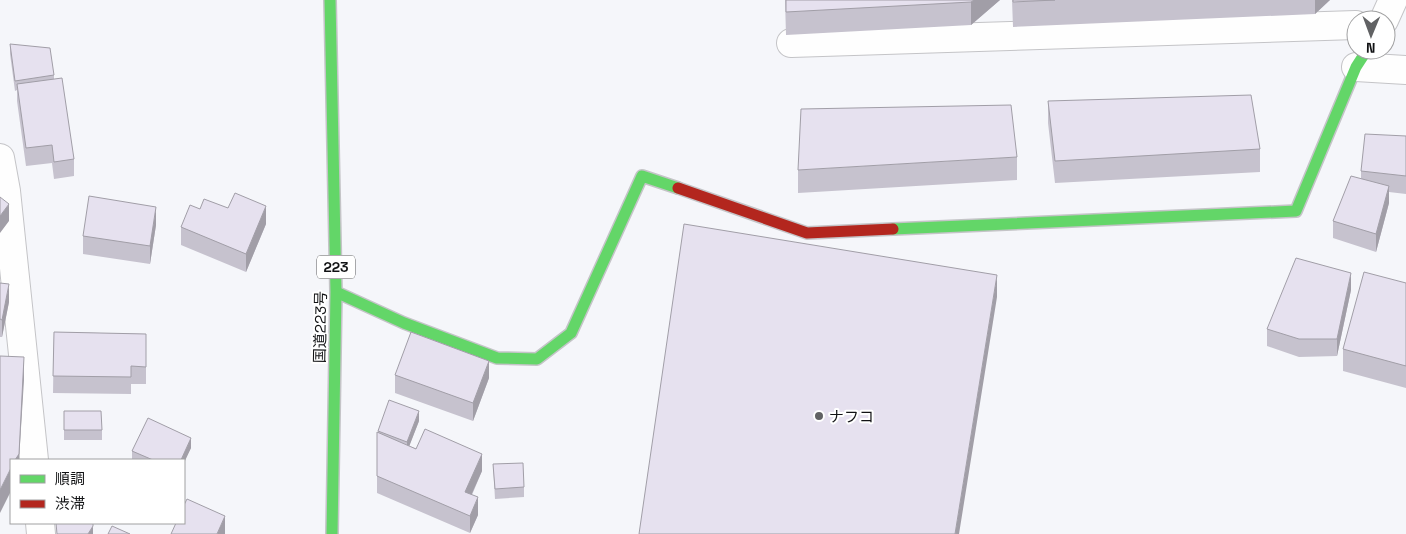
<svg xmlns="http://www.w3.org/2000/svg" width="1406" height="534" font-family="'Space Grotesk','Noto Sans JP',sans-serif">
  <style>
    .lines { fill: none; stroke-linecap: round; stroke-linejoin: round }
    .street-casing { stroke: #c4c4c7; stroke-width: 30 }
    .fast-casing { stroke: #c4c4c7; stroke-width: 14 }
    .jam-casing { stroke: #c4c4c7; stroke-width: 14 }
    .street { stroke: #fefefe; stroke-width: 28 }
    .fast { stroke: #63d668; stroke-width: 11 }
    .jam { stroke: #b3261e; stroke-width: 11 }
    .wall { fill: #c6c2ce }
    .shaded-wall { fill: #a19ea7 }
    .building { fill: #e6e1ef; stroke: #a19ea7 }
    .poi-dot { fill: #616264; stroke: #fff; stroke-width: 2 }
    .labels { text-anchor: middle; dominant-baseline: central; stroke-width: 4; stroke-linejoin: round; paint-order: stroke }
    .shield { fill: #fff; stroke: #58595a; stroke-width: 1 }
    .shield-label { font-size: 14px; font-weight: bold; fill: #111214 }
    .street-label { font-size: 15px; fill: #111214; stroke: #fff }
    .poi-label { font-size: 15px; fill: #111214; stroke: #fff; text-anchor: start }
  </style>
  <rect width="100%" height="100%" fill="#f5f6fa"/>
  <g class="lines">
    <!-- street casing -->
    <g class="street-casing">
      <path id="street" d="M 1384,20 L 1393,0
        M 791,43 L 1356,25
        M 1356,67 L 1406,70
        M 0,158 L 6,191 L 34,460
        M 40,523 L 41,534"/>
    </g>
    <!-- fast casing -->
    <g class="fast-casing">
      <path id="fast" d="M 330,0 L 336,292 L 332,534
        M 893,229 L 1296,211 L 1356,67 L 1367,50
        M 336,292 L 404,323 L 497,358 L 537,359 L 571,333 L 642,176 L 678,188"/>
    </g>
    <!-- jam casing -->
    <g class="jam-casing">
      <path id="jam" d="M 678,188 L 807,233 L 893,229"/>
    </g>
    <!-- street -->
    <use href="#street" class="street"/>
    <!-- fast -->
    <use href="#fast" class="fast"/>
    <!-- jam -->
    <use href="#jam" class="jam"/>
  </g>
  <!-- wall -->
  <path class="wall" d="M 785,0 L 1000,0 L 971,25 L 786,35 Z
    M 1012,0 L 1330,0 L 1315,14 L 1013,27 Z
    M 10,44 L 54,75 L 54,79 L 74,159 L 74,176 L 54,179 L 52,163 L 26,166 L 17,101 L 17,90 L 15,91 L 10,54 Z
    M 1048,101 L 1260,149 L 1260,172 L 1055,183 L 1048,123 Z
    M 1406,136 L 1406,194 L 1389,192 L 1389,203 L 1376,252 L 1333,238 L 1333,221 L 1361,179 L 1361,171 Z
    M 1017,157 L 1017,180 L 798,193 L 798,170 Z
    M 228,208 L 266,224 L 246,272 L 181,245 L 181,227 L 200,209 Z
    M 156,225 L 150,264 L 83,254 L 83,236 Z
    M 0,283 L 9,302 L 2,337 L 0,337 Z
    M 1406,283 L 1406,388 L 1343,371 L 1343,349 Z
    M 1351,290 L 1337,356 L 1299,357 L 1267,346 L 1267,329 Z
    M 54,332 L 146,334 L 146,384 L 131,384 L 131,394 L 53,393 Z
    M 395,375 L 489,378 L 473,421 L 395,393 Z
    M 64,411 L 102,430 L 102,440 L 64,440 Z
    M 419,421 L 409,446 L 482,471 L 472,495 L 478,515 L 470,533 L 377,493 L 377,432 L 378,433 L 378,431 Z
    M 191,448 L 184,460 L 132,460 L 132,451 Z
    M 493,464 L 524,487 L 524,497 L 495,499 Z"/>
  <!-- shaded-wall -->
  <path class="shaded-wall" d="M 974,0 L 1000,0 L 971,25 L 971,2 Z
    M 1315,0 L 1330,0 L 1315,14 Z
    M 1389,186 L 1389,203 L 1376,252 L 1376,234 Z
    M 9,204 L 9,221 L 0,233 L 0,216 Z
    M 266,206 L 266,224 L 246,272 L 246,254 Z
    M 156,207 L 156,225 L 150,264 L 150,246 Z
    M 1351,273 L 1351,290 L 1337,356 L 1337,339 Z
    M 997,275 L 997,297 L 959,534 L 955,534 Z
    M 9,284 L 9,302 L 2,337 L 2,320 Z
    M 24,357 L 24,380 L 19,460 L 15,460 Z
    M 489,361 L 489,378 L 473,421 L 473,403 Z
    M 419,411 L 419,421 L 407,452 L 407,442 Z
    M 191,438 L 191,448 L 184,463 L 184,460 L 181,460 Z
    M 482,454 L 482,471 L 465,509 L 465,492 Z
    M 11,468 L 11,491 L 0,513 L 0,490 Z
    M 478,497 L 478,515 L 470,533 L 470,516 Z
    M 225,516 L 225,534 L 217,534 Z
    M 93,526 L 93,534 L 88,534 Z"/>
  <!-- building -->
  <path class="building" d="M 786,0 L 974,0 L 971,2 L 786,12 Z
    M 1013,0 L 1055,0 L 1013,2 Z
    M 10,44 L 50,48 L 54,75 L 15,81 Z
    M 62,78 L 74,159 L 54,162 L 52,145 L 26,148 L 17,84 Z
    M 1251,95 L 1260,149 L 1055,161 L 1048,101 Z
    M 1011,105 L 1017,157 L 798,170 L 801,109 Z
    M 1365,134 L 1406,136 L 1406,176 L 1361,171 Z
    M 1351,176 L 1389,186 L 1376,234 L 1333,221 Z
    M 235,193 L 266,206 L 246,254 L 181,227 L 190,205 L 200,209 L 204,199 L 228,208 Z
    M 89,196 L 156,207 L 150,246 L 83,236 Z
    M 0,197 L 9,204 L 0,216 Z
    M 684,224 L 997,275 L 955,534 L 639,534 Z
    M 1296,258 L 1351,273 L 1337,339 L 1299,339 L 1267,329 Z
    M 1364,272 L 1406,283 L 1406,366 L 1343,349 Z
    M 0,283 L 9,284 L 2,320 L 0,319 Z
    M 54,332 L 146,334 L 146,367 L 131,366 L 131,377 L 53,376 Z
    M 411,332 L 489,361 L 473,403 L 395,375 Z
    M 0,356 L 24,357 L 19,454 L 15,460 L 11,460 L 11,468 L 0,490 Z
    M 389,400 L 419,411 L 407,442 L 378,431 Z
    M 64,411 L 101,411 L 102,430 L 64,430 Z
    M 148,418 L 191,438 L 181,460 L 153,460 L 132,451 Z
    M 425,429 L 482,454 L 465,492 L 478,497 L 470,516 L 377,476 L 377,432 L 416,449 Z
    M 523,463 L 524,487 L 495,489 L 493,464 Z
    M 187,499 L 225,516 L 217,534 L 171,534 L 176,523 L 184,523 L 184,505 Z
    M 56,523 L 93,523 L 93,526 L 88,534 L 57,534 Z
    M 112,526 L 130,534 L 108,534 Z"/>
  <!-- markers -->
  <circle class="poi-dot" cx="819" cy="416" r="5"/>
  <g class="labels">
    <!-- shield labels -->
    <rect class="shield" x="317" y="255.5" width="38" height="23" rx="4"/>
    <g class="shield-label">
      <text x="336" y="267">223</text>
    </g>
    <!-- street labels -->
    <g class="street-label">
      <text transform="translate(320 327) rotate(-89)">国道223号</text>
    </g>
    <!-- poi labels -->
    <g class="poi-label">
      <text x="829" y="416">ナフコ</text>
    </g>
  </g>
  <!-- legend -->
  <rect x="10" y="459" width="175" height="65" fill="#ffffff" stroke="#a0a0a1"/>
  <rect x="20" y="475" width="25" height="8" fill="#63d668" stroke="#a0a0a1"/>
  <text x="55" y="484" font-size="15" fill="#111214">順調</text>
  <rect x="20" y="500" width="25" height="8" fill="#b3261e" stroke="#a0a0a1"/>
  <text x="55" y="509" font-size="15" fill="#111214">渋滞</text>
  <!-- north arrow -->
  <g transform="translate(1371 35) rotate(181)"><circle r="24" fill="#ffffff" stroke="#a0a0a1"/>
  <path d="M0-4L9 19L0 12L-9 19Z" fill="#616264"/>
  <text y="-8" font-size="14" font-weight="bold" text-anchor="middle" fill="#111214">N</text>
  </g>
</svg>
